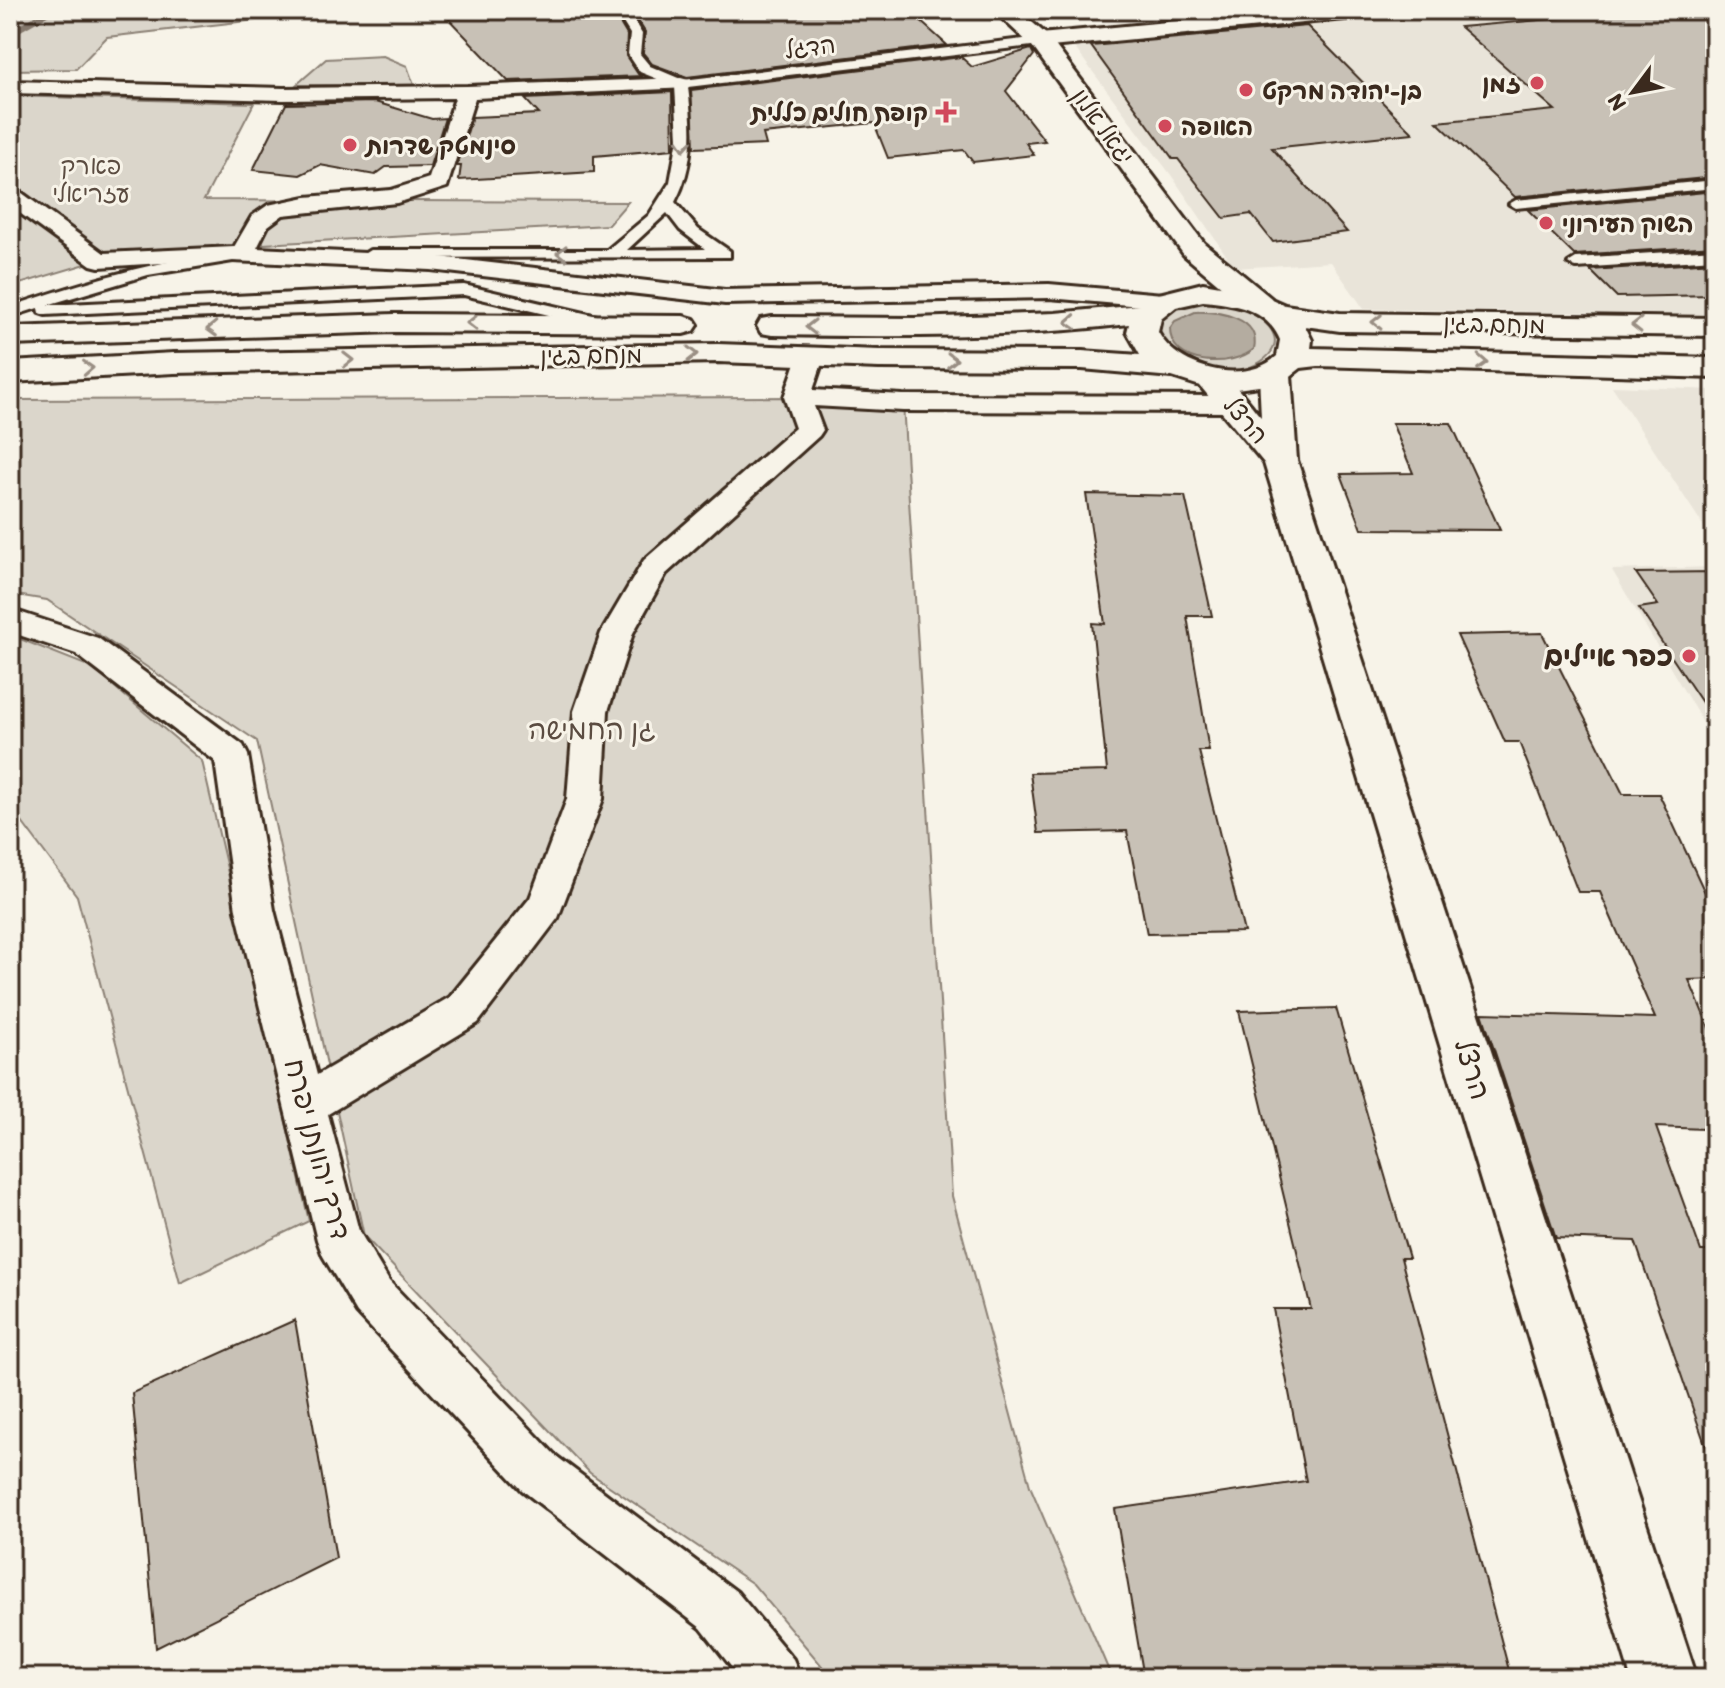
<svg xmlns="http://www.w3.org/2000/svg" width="1725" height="1688" font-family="Itim,'Playpen Sans Hebrew',sans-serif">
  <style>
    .built { fill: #e9e4d9 }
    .green { fill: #dbd6cb; stroke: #8b8074; stroke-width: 2 }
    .water { fill: #b4aca0; stroke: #84786c; stroke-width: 2 }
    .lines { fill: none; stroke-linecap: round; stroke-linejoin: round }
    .stream { fill: #84786c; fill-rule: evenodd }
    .building { fill: #c8c1b6; stroke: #3b2a1e; stroke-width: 2 }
    .service-casing { stroke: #3b2a1e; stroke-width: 6 }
    .pedestrian-casing { stroke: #3b2a1e; stroke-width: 6 }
    .minor-casing { stroke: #3b2a1e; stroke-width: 6 }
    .tertiary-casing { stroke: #3b2a1e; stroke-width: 6 }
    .secondary-casing { stroke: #3b2a1e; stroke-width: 6 }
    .service { fill: #f7f3e8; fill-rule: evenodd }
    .pedestrian { fill: #f7f3e8; fill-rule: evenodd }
    .minor { fill: #f7f3e8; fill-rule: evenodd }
    .tertiary { fill: #f7f3e8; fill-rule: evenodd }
    .secondary { fill: #f7f3e8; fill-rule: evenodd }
    .oneway { stroke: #998e83 }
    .poi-dot { fill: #d1495b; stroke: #f7f3e8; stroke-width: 3 }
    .labels { text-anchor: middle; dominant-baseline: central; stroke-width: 6; stroke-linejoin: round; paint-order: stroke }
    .far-street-label { font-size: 24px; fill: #3b2a1e; stroke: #f7f3e8 }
    .far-poi-label { font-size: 24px; font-weight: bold; fill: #3b2a1e; stroke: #f7f3e8; text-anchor: start }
    .far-park-label { font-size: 24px; fill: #5b4c41; stroke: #f7f3e8 }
    .poi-label { font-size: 28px; font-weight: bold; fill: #3b2a1e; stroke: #f7f3e8; text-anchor: end }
    .park-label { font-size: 28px; fill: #5b4c41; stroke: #f7f3e8 }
    .street-label { font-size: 28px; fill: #3b2a1e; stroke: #f7f3e8 }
  </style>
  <rect width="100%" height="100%" fill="#f7f3e8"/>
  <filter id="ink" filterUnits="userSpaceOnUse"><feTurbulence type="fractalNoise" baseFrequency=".0125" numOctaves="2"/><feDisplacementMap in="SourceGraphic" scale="16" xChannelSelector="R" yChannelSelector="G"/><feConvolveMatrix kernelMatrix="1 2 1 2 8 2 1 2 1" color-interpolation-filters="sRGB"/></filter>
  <g filter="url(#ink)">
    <!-- built -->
    <path class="built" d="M 1432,10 L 1715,10 L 1715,315 L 1364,309 L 1331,262 L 1235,268 L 1171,175 L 1074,47 Z
      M 1612,386 L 1715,390 L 1715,545 L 1699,519 Z
      M 1715,567 L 1715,743 L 1612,570 Z"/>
    <!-- green -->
    <path class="green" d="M 10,10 L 284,10 L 292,16 L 107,37 L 76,69 L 10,70 Z
      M 383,56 L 407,66 L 414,85 L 296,85 L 326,59 Z
      M 10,96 L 254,103 L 204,200 L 628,202 L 608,225 L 245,245 L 99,260 L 10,287 Z
      M 1202,301 C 1221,303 1240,305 1256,316 C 1300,344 1258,373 1222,372 C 1205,372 1185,361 1169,355 L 1154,324 L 1170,308 Z
      M 797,397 L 903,403 L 952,1196 L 1030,1486 L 1112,1678 L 832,1678 L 753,1584 L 590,1473 L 364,1236 L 257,741 L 47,600 L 10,594 L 10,400 Z
      M 10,635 L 91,667 L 202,761 L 309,1221 L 180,1283 L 77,896 L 10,806 Z"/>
    <!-- water -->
    <path class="water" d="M 1195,312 C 1218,311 1261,317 1254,349 C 1233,368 1169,367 1170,328 L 1175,321 Z"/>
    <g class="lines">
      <!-- stream -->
      <path class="stream" d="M 46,10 L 58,10 L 10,37 L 10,30 Z"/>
    </g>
    <!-- building -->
    <path class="building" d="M 440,10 L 612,10 L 627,35 L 626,56 L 638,74 L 643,76 L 508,81 Z
      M 631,10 L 908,10 L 947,45 L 687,77 L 652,64 L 643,53 L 645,32 Z
      M 1653,10 L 1715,10 L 1715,177 L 1515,197 L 1437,122 L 1555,110 L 1460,27 Z
      M 1307,26 L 1413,133 L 1272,148 L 1347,232 L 1273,242 L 1251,214 L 1224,218 L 1178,159 L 1173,159 L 1091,46 Z
      M 1031,49 L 1034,55 L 1006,91 L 1045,141 L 1026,143 L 1034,155 L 973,162 L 964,150 L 888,158 L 874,123 L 763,134 L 766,145 L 694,148 L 691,90 L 961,57 L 972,67 Z
      M 672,92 L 673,149 L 594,156 L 594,172 L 459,180 L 461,166 L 457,166 L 472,117 L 539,114 L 525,99 Z
      M 375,102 L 432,119 L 445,118 L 430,166 L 386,167 L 375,175 L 320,165 L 300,175 L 253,170 L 286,104 Z
      M 1715,191 L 1715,246 L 1574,255 L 1528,210 Z
      M 1715,262 L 1715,295 L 1617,297 L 1590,270 Z
      M 1392,423 L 1451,423 L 1500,530 L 1362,529 L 1341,474 L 1413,473 Z
      M 1086,494 L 1185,496 L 1212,616 L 1187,616 L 1209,751 L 1199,751 L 1244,932 L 1147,934 L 1127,831 L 1038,833 L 1030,773 L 1107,771 L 1092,623 L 1105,624 Z
      M 1715,572 L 1715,722 L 1639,608 L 1658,605 L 1636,573 Z
      M 1542,633 L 1623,794 L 1659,794 L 1715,914 L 1715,979 L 1689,980 L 1715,1042 L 1715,1137 L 1709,1140 L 1704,1129 L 1656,1127 L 1701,1251 L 1715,1251 L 1715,1449 L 1707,1450 L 1635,1241 L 1556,1238 L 1482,1013 L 1655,1018 L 1600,892 L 1578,892 L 1519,742 L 1505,742 L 1457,635 Z
      M 1336,1008 L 1409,1258 L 1401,1258 L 1511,1678 L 1144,1678 L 1115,1509 L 1306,1481 L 1273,1309 L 1311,1309 L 1239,1011 Z
      M 295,1320 L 336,1558 L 156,1648 L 132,1393 Z"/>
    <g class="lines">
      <!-- service casing -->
      <g class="service-casing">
        <path id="service" d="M 615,10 L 627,10 L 642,34 L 640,54 L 650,66 L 683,80 L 1040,37 L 1046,41 L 1040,45 L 688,87 C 693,128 695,165 675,202 L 698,229 L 730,251 L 730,257 L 364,258 L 362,255 L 370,250 L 607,250 L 649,215 L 670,182 L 678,138 L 675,86 L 640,72 L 628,54 L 630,34 ZM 667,213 L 680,230 L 705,249 L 627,250 Z
          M 1715,180 L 1715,188 L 1516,208 L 1509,204 L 1516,200 Z
          M 1715,249 L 1715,259 L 1576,268 L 1568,263 L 1576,258 Z
          M 233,252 L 241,257 L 239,260 L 148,275 L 47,305 L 464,285 L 606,318 L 608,322 L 600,327 L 464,295 L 45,315 L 39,313 L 38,308 L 10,317 L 10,307 C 83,282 156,260 233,252 Z"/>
      </g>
      <!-- pedestrian casing -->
      <g class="pedestrian-casing">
        <path id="pedestrian" d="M 681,78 L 688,80 L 691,84 L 688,88 L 475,98 L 447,187 L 397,203 L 283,215 L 268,226 L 257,248 L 431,256 L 725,290 L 1049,284 L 1163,294 L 1172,296 L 1175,301 L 1172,306 L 1163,308 L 1049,298 L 725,304 L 431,270 L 210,260 L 99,267 L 91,265 L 10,206 L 10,188 L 18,190 L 104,253 L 234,247 L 252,216 L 268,205 L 306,197 L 391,190 L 429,178 L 455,98 L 283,100 L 10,93 L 10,81 L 283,88 L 467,86 Z
          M 811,349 L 820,352 L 824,357 L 813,390 L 903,395 L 1232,396 L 1241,398 L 1245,404 L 1241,410 L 1232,412 L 903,411 L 814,406 L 823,430 L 819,436 L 666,574 L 633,633 L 608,711 L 603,799 L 558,918 L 478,1023 L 328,1114 L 359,1231 L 389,1281 L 556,1456 L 737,1592 L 793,1659 L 801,1678 L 740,1678 L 701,1628 L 522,1490 L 357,1313 L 323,1256 L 317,1240 L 236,910 L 215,761 L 76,654 L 10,632 L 10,609 L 98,638 L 243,745 L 248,755 L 274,910 L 317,1075 L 450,997 L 530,898 L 567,799 L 574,711 L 601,633 L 644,560 L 795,428 L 784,397 L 798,357 L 802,352 Z"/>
      </g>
      <!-- minor casing -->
      <g class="minor-casing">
        <path id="minor" d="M 1294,10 L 1377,10 L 1366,17 L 1040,48 L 1032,46 L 1028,41 L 1032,36 L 1040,34 Z"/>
      </g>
      <!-- tertiary casing -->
      <g class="tertiary-casing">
        <path id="tertiary" d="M 993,10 L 1018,10 L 1048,36 L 1204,243 L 1271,298 L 1275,304 L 1271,310 L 1260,313 L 1249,310 L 1184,255 L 1032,46 Z
          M 1275,365 L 1286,368 L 1291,375 L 1297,460 L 1697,1678 L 1631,1678 L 1264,463 L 1196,381 L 1201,374 C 1228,367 1244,398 1261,417 L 1259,375 L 1264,368 Z"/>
      </g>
      <!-- secondary casing -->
      <g class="secondary-casing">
        <path id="secondary" d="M 1203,283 L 1255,292 L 1285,305 L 1340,313 L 1715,318 L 1715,336 L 1340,331 L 1305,326 L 1312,340 L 1311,348 L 1715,358 L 1715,378 L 1318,366 L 1301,368 L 1287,379 L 1274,384 L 1229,390 L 1197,385 L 1172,377 L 1082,369 L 879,368 L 718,362 L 174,373 L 10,382 L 10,362 L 174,353 L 718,344 L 879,350 L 1082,351 L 1140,355 L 1127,332 L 1129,324 C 1010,338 891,337 772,335 L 761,333 L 757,326 L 761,319 L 772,317 L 914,318 L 1055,313 L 1141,305 L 1155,295 ZM 1203,301 C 1234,304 1267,309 1280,340 L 1277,356 C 1245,386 1177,369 1158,332 L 1161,319 L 1176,307 Z
          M 394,314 L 683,316 L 694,319 L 698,325 L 694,331 L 683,334 L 394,332 L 10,345 L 10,327 Z"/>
      </g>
      <!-- service -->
      <use href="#service" class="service"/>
      <!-- pedestrian -->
      <use href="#pedestrian" class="pedestrian"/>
      <!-- minor -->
      <use href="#minor" class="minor"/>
      <!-- tertiary -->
      <use href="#tertiary" class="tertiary"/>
      <!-- secondary -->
      <use href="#secondary" class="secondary"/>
    </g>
    <!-- one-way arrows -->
    <defs><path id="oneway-chevron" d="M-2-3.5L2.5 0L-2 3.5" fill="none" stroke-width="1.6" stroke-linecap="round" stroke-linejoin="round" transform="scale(2)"/></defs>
    <g class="oneway">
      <use href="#oneway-chevron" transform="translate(684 145) rotate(94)"/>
      <use href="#oneway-chevron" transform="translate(562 253) rotate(180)"/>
      <use href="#oneway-chevron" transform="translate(1071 322) rotate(177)"/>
      <use href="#oneway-chevron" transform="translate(1377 322) rotate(-179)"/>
      <use href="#oneway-chevron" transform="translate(472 323) rotate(-180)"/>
      <use href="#oneway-chevron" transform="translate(1637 325) rotate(-179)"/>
      <use href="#oneway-chevron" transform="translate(811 327) rotate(-180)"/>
      <use href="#oneway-chevron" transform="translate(212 329) rotate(178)"/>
      <use href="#oneway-chevron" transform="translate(692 354) rotate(-1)"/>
      <use href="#oneway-chevron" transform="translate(348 360) rotate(-1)"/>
      <use href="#oneway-chevron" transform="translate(952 360) rotate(1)"/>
      <use href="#oneway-chevron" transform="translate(1482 362) rotate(2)"/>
      <use href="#oneway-chevron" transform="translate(88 368) rotate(-3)"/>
    </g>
  </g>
  <!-- markers -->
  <g class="poi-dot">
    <circle cx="1537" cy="83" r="8"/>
    <circle cx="1246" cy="90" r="8"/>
    <path d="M942 100h8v8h8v8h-8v8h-8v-8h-8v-8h8z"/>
    <circle cx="1165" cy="126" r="8"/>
    <circle cx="350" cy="145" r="8"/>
    <circle cx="1546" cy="223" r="8"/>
    <circle cx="1689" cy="656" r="8"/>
  </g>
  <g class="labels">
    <!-- far-street labels -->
    <g class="far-street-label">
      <text transform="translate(810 47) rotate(-7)">הדגל</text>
      <text transform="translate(1103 126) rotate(54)">יגאל אלון</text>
      <text transform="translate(1494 324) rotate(1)">מנחם בגין</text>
      <text transform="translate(591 355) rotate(-1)">מנחם בגין</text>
      <text transform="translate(1246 420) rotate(49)">הרצל</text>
    </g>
    <!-- far-poi labels -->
    <g class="far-poi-label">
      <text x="1521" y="83" text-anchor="end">זמן</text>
      <text x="1262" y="90">בן-יהודה מרקט</text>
      <text x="928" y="112" text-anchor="end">קופת חולים כללית</text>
      <text x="1181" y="126">האופה</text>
      <text x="366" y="145">סינמטק שדרות</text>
      <text x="1562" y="223">השוק העירוני</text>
    </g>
    <!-- far-park labels -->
    <g class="far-park-label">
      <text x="91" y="165">פארק<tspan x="91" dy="28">עזריאלי</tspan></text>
    </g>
    <!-- poi labels -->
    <g class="poi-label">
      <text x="1673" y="656">כפר איילים</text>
    </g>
    <!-- park labels -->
    <g class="park-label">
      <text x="592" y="729">גן החמישה</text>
    </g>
    <!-- street labels -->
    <g class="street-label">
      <text transform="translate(1473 1069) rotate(73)">הרצל</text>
      <text transform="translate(318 1149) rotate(75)">דרך יהונתן יפרח</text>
    </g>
  </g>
  <!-- margin -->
  <rect width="1725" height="1688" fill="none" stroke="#f7f3e8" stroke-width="40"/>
  <rect x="20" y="20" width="1685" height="1648" fill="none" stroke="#3b2a1e" stroke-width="3" filter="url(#ink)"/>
  <!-- north arrow -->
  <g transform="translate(1633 92) rotate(238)" stroke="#f7f3e8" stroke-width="6" paint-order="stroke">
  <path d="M0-6L14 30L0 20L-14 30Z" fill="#3b2a1e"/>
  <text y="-12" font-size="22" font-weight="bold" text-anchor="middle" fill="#3b2a1e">N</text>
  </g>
</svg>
